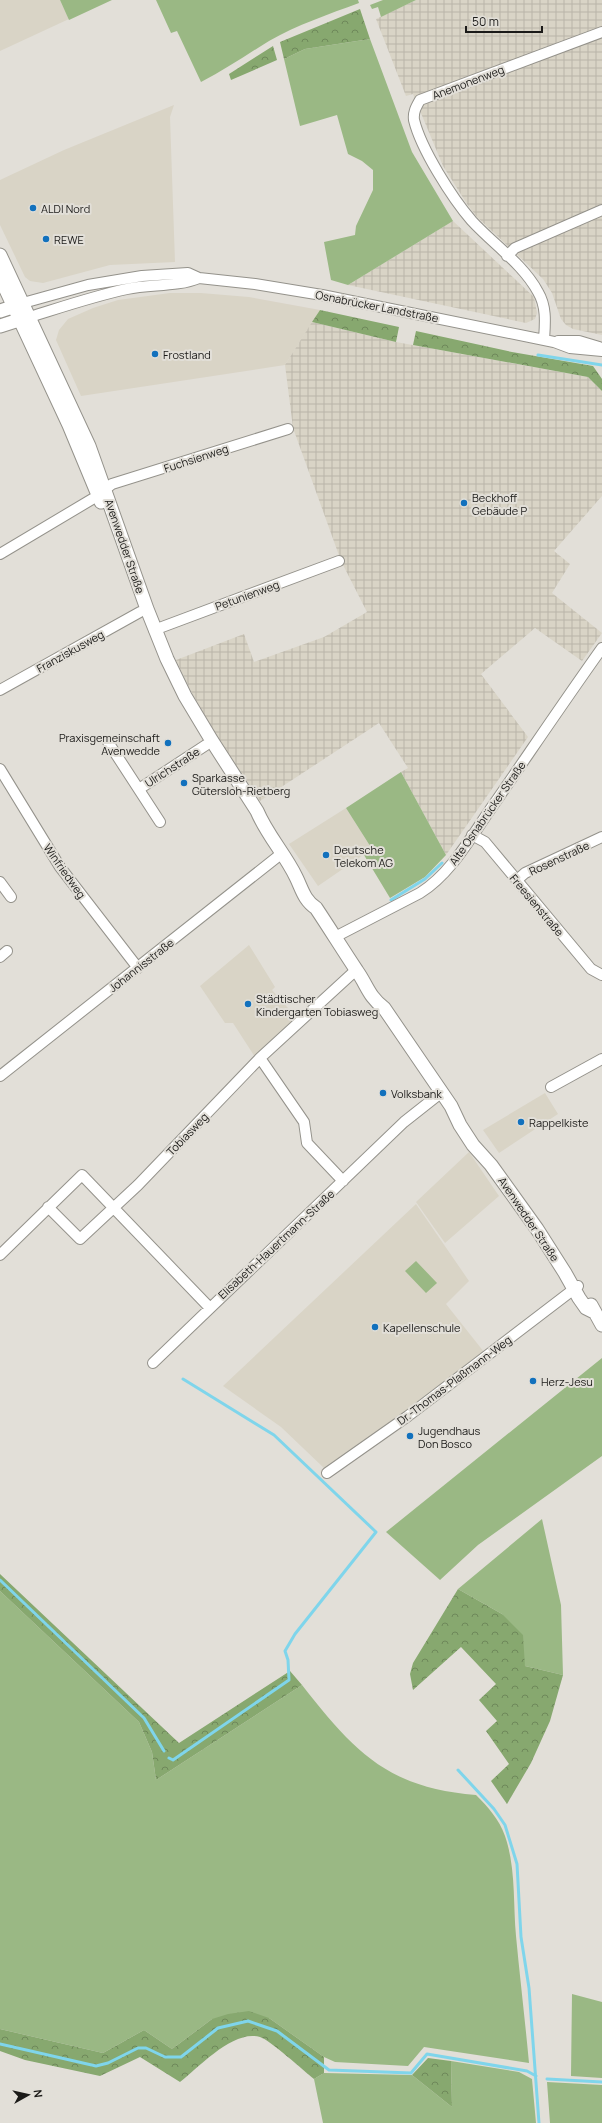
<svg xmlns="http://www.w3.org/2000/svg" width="602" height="2123" font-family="Manrope,sans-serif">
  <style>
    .built { fill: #d9d4c6 }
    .industrial { fill: url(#industrial-grid) }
    .grass { fill: #9ab884 }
    .forest { fill: url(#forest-crowns) }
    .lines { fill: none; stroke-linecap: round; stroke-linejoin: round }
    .stream { stroke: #7fd5eb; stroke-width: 3 }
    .minor-casing { stroke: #94928b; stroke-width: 12 }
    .major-casing { stroke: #94928b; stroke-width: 15 }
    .minor { stroke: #fff; stroke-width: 10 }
    .major { stroke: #fff; stroke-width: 13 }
    .poi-dot { fill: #1271bd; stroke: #e2dfd8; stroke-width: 1.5 }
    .labels { text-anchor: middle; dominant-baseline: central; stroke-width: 4; stroke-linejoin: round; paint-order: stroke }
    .street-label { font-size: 11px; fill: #1b1a18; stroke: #e2dfd8 }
    .poi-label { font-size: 11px; fill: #1b1a18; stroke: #e2dfd8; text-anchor: start }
  </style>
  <defs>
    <pattern id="industrial-grid" width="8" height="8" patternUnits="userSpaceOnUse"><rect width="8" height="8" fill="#d9d4c6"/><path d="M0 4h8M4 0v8" fill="none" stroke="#bab5a9"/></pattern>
    <pattern id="forest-crowns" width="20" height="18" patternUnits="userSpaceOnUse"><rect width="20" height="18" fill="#87a86f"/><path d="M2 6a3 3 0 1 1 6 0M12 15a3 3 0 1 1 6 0" fill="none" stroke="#6e885a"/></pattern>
  </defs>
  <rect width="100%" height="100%" fill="#e2dfd8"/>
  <!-- built -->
  <path class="built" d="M 0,0 L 60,0 L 69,19 L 0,51 Z
    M 174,105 L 170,117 L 175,262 L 110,265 L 43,283 L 30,281 L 25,277 L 0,225 L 0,180 L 64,150 Z
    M 170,293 L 201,293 L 249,297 L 320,310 L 285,365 L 81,396 L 56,340 L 59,330 L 68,319 L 93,308 L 118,300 Z
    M 346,808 L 372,849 L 318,886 L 289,844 Z
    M 249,945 L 275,987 L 272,990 L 297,1018 L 255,1057 L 233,1023 L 225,1023 L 200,986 Z
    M 545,1093 L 558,1114 L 499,1153 L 483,1130 Z
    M 469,1152 L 499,1196 L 445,1243 L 416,1202 Z
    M 416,1204 L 469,1281 L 446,1304 L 484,1352 L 407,1414 L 325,1469 L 281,1427 L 223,1386 Z"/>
  <!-- industrial -->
  <path class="industrial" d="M 416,0 L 602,0 L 602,335 L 573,329 L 566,325 L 561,319 L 552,293 L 543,279 L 477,217 L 467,204 L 443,166 L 413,94 L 406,96 L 376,19 Z
    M 453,221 L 534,297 L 537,313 L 535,319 L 526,323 L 348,285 Z
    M 312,322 L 396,342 L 588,377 L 602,391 L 602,496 L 554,551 L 570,564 L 552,593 L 602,633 L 582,661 L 535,628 L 481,674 L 528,737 L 446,855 L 401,772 L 408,768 L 379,723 L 260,801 L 218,738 L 192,693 L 176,660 L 244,634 L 254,662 L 324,637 L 367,612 L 341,561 L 293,428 L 285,365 Z"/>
  <!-- grass -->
  <path class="grass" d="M 60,0 L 112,0 L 69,20 Z
    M 156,0 L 358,0 L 359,3 C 329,14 297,25 269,41 C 246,55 225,70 201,82 L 177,31 L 171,33 Z
    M 383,0 L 416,0 L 381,17 L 378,7 L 372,9 L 370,5 Z
    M 370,39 L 412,152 L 453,221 L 348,285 L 331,280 L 324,242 L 355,235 L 356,226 L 373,190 L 373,170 L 362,161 L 348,154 L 337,115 L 300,126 L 284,59 L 305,49 Z
    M 401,772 L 446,855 L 425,877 L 390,898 L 364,855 L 372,849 L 346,808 Z
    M 416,1261 L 437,1283 L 426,1293 L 405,1271 Z
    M 602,1358 L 602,1456 L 478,1545 L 440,1580 L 386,1532 Z
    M 542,1519 L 561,1605 L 563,1675 L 525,1666 L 502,1614 L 458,1589 Z
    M 0,1591 L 139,1722 L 152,1752 L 156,1780 L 302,1685 C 354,1751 387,1788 476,1795 C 488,1807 499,1819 505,1836 C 516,1868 513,1903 516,1936 C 520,1978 525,2020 529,2063 L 424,2047 L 408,2066 L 335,2062 L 324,2057 L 269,2018 L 212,2019 L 172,2049 L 144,2030 L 103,2053 L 0,2029 Z
    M 572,1994 L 602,2002 L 602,2078 L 571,2076 Z
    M 451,2061 L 519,2072 L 532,2079 L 536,2123 L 323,2123 L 314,2079 L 324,2073 L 412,2075 L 452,2107 Z
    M 547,2082 L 602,2085 L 602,2123 L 550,2123 Z"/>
  <!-- forest -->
  <path class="forest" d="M 360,9 L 370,39 L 305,49 L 284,59 L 280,42 Z
    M 273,46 L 277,60 L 231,80 L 229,74 Z
    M 320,310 L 399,327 L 396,342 L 312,322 Z
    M 416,331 L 512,352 L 593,366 L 602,379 L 602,391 L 588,377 L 413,345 Z
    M 0,1574 L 179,1743 L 290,1671 L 302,1685 L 156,1780 L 152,1752 L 139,1722 L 0,1591 Z
    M 458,1589 L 502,1614 L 523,1635 L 525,1666 L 563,1675 L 550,1721 L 531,1763 L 507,1804 L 491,1781 L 509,1764 L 486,1731 L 497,1721 L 479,1700 L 496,1684 L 461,1647 L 413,1690 L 410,1674 L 413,1663 Z
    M 249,2011 L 269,2018 L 324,2057 L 324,2073 L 314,2079 C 304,2071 270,2040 260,2037 C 234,2029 200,2066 180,2082 L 140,2057 L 100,2076 L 25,2060 L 0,2051 L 0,2029 L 103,2053 L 144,2030 L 172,2049 L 212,2019 L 228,2014 Z
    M 428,2058 L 451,2061 L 452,2107 L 412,2075 Z"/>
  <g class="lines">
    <!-- stream -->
    <path class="stream" d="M 538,355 L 602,365
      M 391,900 L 425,879 L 442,863
      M 0,1580 L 144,1718 L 164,1751
      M 169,1758 L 173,1760 L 289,1680 L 288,1660 L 285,1651 L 295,1634 L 376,1532 L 274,1435 L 183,1379
      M 458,1770 L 494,1809 L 505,1825 L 517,1864 L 521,1937 L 529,1988 L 539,2123
      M 0,2044 L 96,2066 L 108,2063 L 138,2048 L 146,2048 L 165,2057 L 181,2057 L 218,2028 L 248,2021 L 277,2031 L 329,2070 L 411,2073 L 427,2054 L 527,2071 L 536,2076
      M 547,2079 L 602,2082"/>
    <!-- minor casing -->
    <g class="minor-casing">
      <path id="minor" d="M 507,256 L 515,248 L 602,210
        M 23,303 L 88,285 L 142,276 L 188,273 L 199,278 L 255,284 L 322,295 L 554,342 L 570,348 L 602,351
        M 30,317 C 62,307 94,296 127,289 C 151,284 177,287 199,278
        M 544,340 C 545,324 547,307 538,292 C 523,264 493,244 472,221 C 452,198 421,149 414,120 C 413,112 416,107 420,100 L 602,32
        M 558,341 L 579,341 L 599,347
        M 0,554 L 94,498 L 112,484 L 288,429
        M 154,630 L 339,561
        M 0,690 L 140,612
        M 108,742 L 160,822
        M 0,769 L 60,867 L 138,968
        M 139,789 L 206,745
        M 472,835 L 485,842 L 591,969 L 602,975
        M 517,880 L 525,873 L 602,837
        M 0,882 L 11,897
        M 335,937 L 420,893 C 452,873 472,835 494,804 C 530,752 565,700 602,648
        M 0,957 L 7,951
        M 260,1058 L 304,1122 L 307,1143 L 343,1181
        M 0,1076 L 281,854
        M 551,1087 L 602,1059
        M 48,1207 L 80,1239 L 138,1185 L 260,1058 L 356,970
        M 0,1255 L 82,1175 L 209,1307
        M 153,1363 L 404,1122 L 442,1092
        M 327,1473 L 408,1416 L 578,1286"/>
    </g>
    <!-- major casing -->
    <g class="major-casing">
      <path id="major" d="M 0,255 L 89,446 L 147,609 L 167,659 L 185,696 L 212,741 L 257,811 C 267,835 285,854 296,877 C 302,889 304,900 316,908 C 330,929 343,950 357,971 C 367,985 369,997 384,1008 L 451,1106 L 460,1125 L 473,1145 L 491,1165 L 537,1229 L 565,1273 L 579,1298 L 586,1308 L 594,1312
        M 0,277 L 69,425 L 101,502
        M 0,311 L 21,304
        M 0,326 L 28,317
        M 591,1305 L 602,1325"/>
    </g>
    <!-- minor -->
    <use href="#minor" class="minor"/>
    <!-- major -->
    <use href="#major" class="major"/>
  </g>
  <!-- markers -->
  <g class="poi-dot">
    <circle cx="33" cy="208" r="4"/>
    <circle cx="46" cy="239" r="4"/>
    <circle cx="155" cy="354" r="4"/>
    <circle cx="464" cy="503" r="4"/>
    <circle cx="168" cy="743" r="4"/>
    <circle cx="184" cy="783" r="4"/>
    <circle cx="326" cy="855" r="4"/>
    <circle cx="248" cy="1004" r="4"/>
    <circle cx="383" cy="1093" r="4"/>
    <circle cx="521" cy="1122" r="4"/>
    <circle cx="375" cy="1327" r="4"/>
    <circle cx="533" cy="1381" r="4"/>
    <circle cx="410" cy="1436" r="4"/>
  </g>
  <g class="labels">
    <!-- street labels -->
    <g class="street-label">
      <text transform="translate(468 82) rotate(-21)">Anemonenweg</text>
      <text transform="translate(377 306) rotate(11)">Osnabrücker Landstraße</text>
      <text transform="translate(196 458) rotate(-18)">Fuchsienweg</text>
      <text transform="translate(125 546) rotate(71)">Avenwedder Straße</text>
      <text transform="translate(247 595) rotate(-20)">Petunienweg</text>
      <text transform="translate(70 651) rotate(-29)">Franziskusweg</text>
      <text transform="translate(172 767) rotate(-33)">Ulrichstraße</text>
      <text transform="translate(487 813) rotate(-55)">Alte Osnabrücker Straße</text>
      <text transform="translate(559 858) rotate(-25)">Rosenstraße</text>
      <text transform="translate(65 871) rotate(55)">Winfriedweg</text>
      <text transform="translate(537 905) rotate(50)">Freesienstraße</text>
      <text transform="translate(141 965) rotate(-38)">Johannisstraße</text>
      <text transform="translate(187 1134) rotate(-46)">Tobiasweg</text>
      <text transform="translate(529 1219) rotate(56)">Avenwedder Straße</text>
      <text transform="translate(276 1244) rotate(-43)">Elisabeth-Hauertmann-Straße</text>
      <text transform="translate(454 1380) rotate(-37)">Dr.-Thomas-Plaßmann-Weg</text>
    </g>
    <!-- poi labels -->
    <g class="poi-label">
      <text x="41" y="208">ALDI Nord</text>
      <text x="54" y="239">REWE</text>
      <text x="163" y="354">Frostland</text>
      <text x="472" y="497">Beckhoff<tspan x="472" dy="13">Gebäude P</tspan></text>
      <text x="160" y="737" text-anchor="end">Praxisgemeinschaft<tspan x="160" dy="13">Avenwedde</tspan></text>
      <text x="192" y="777">Sparkasse<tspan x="192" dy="13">Gütersloh-Rietberg</tspan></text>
      <text x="334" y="849">Deutsche<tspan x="334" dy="13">Telekom AG</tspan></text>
      <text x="256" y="998">Städtischer<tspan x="256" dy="13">Kindergarten Tobiasweg</tspan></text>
      <text x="391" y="1093">Volksbank</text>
      <text x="529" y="1122">Rappelkiste</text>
      <text x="383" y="1327">Kapellenschule</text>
      <text x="541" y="1381">Herz-Jesu</text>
      <text x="418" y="1430">Jugendhaus<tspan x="418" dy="13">Don Bosco</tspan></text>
    </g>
  </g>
  <!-- north arrow -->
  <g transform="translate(28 2095) rotate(82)" stroke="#e2dfd8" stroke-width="3" paint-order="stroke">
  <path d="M0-3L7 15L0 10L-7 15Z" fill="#1b1a18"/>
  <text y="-6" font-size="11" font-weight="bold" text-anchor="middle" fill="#1b1a18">N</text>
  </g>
  <!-- scale -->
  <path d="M466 26v6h76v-6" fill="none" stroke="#1b1a18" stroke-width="2"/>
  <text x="472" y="26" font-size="12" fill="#1b1a18" stroke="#e2dfd8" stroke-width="3" paint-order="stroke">50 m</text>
</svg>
